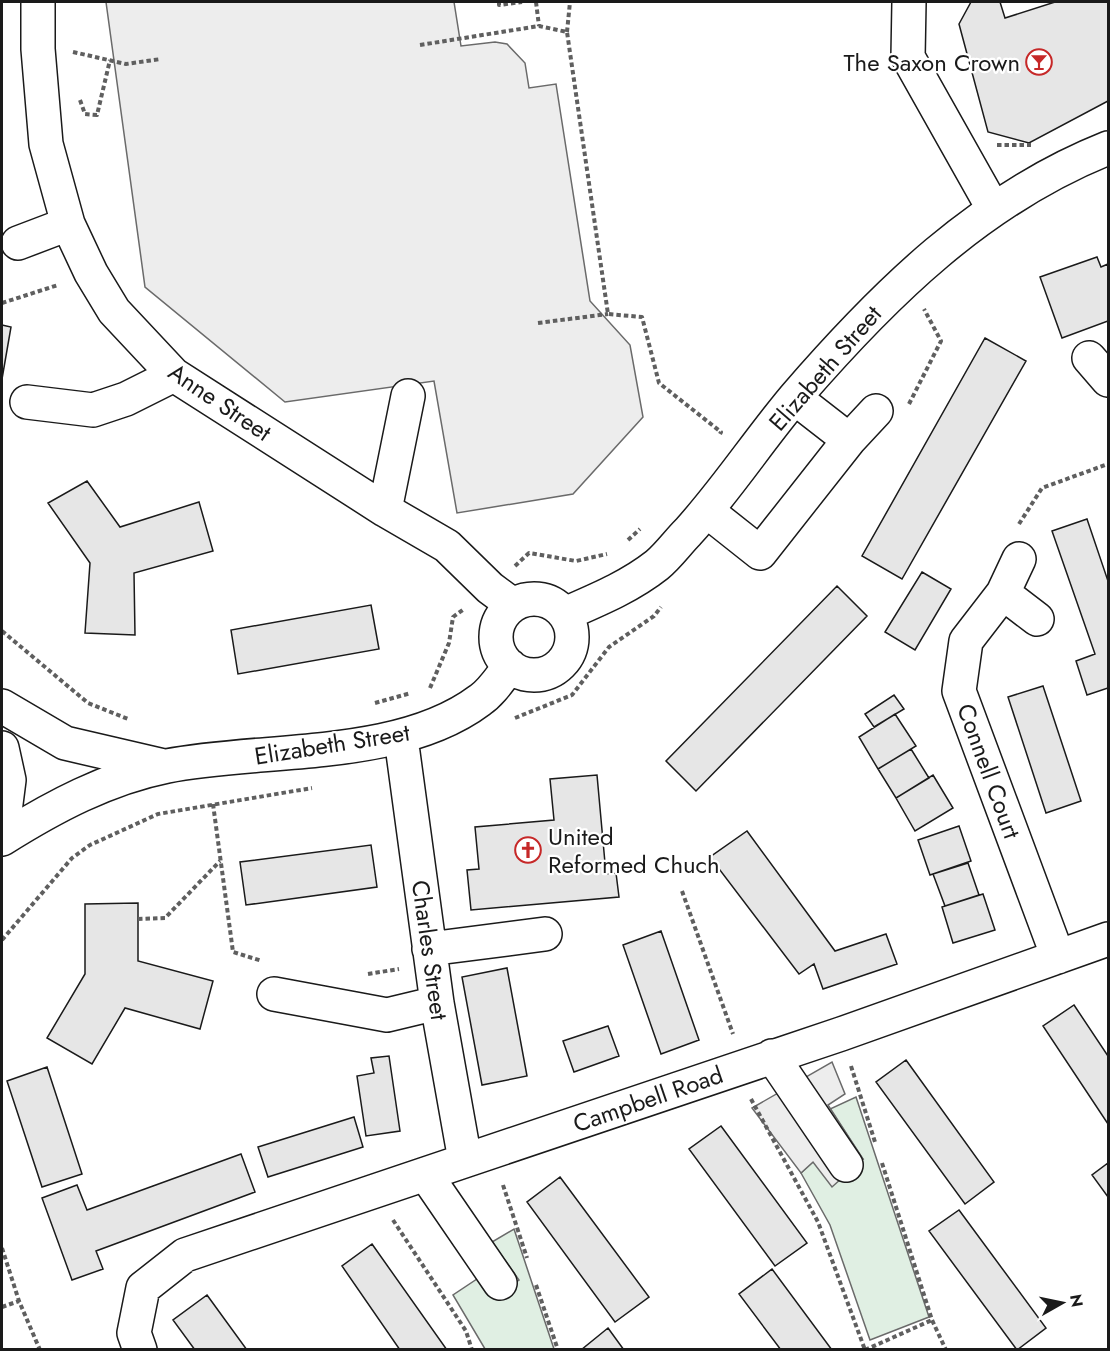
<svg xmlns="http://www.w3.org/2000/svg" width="1110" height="1351" font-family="Jost,sans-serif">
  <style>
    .green { fill: #e0efe3; stroke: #6a6a6a; stroke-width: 1.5 }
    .parking { fill: #ededed; stroke: #6a6a6a; stroke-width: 1.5 }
    .building { fill: #e6e6e6; stroke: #1a1a1a; stroke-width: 1.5 }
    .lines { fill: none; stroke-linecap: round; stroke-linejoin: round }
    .minor-casing { stroke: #1a1a1a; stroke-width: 36 }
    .highway-casing { stroke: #1a1a1a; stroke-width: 36 }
    .path { stroke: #5f5f5f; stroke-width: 4; stroke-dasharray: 4.5 3; stroke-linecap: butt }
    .minor { stroke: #fff; stroke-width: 33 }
    .highway { stroke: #fff; stroke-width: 33 }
    .labels { text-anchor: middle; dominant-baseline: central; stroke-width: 4.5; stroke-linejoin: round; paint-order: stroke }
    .poi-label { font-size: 24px; fill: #1a1a1a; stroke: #fff; text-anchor: end }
    .street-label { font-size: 24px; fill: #1a1a1a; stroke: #fff }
  </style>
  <rect width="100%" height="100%" fill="#fff"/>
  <!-- green -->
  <path class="green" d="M 856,1097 L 929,1317 L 870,1340 L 830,1225 L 801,1173 L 813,1162 L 863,1159 L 830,1109 Z
    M 514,1229 L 554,1349 L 485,1349 L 453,1295 L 480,1277 L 493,1298 L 519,1280 L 492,1242 Z"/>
  <!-- parking -->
  <path class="parking" d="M 106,2 L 454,2 L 461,46 L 495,42 L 507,44 L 525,63 L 529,88 L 556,84 L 590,301 L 630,345 L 643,417 L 573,494 L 457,513 L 434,381 L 285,402 L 145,287 Z
    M 832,1062 L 845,1094 L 828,1105 L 863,1159 L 832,1187 L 813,1162 L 801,1173 L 752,1108 Z"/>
  <!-- building -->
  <path class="building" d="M 971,2 L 1000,2 L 1005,18 L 1055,2 L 1108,2 L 1108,101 L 1029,143 L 988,132 L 959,24 Z
    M 1097,257 L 1101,267 L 1108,264 L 1108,321 L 1062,338 L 1040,277 Z
    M 2,325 L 11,327 L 2,379 Z
    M 985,338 L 1026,361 L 902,579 L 862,556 Z
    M 87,481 L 120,527 L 199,502 L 213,551 L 134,573 L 135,635 L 85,633 L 90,563 L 48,503 Z
    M 1087,519 L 1108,581 L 1108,688 L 1087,695 L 1076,661 L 1095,654 L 1052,531 Z
    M 922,572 L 951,589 L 915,650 L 885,632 Z
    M 837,586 L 867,616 L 696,791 L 666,761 Z
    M 371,605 L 379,649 L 238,674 L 231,630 Z
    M 1043,686 L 1081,801 L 1046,813 L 1008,697 Z
    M 894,695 L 904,709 L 874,727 L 865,714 Z
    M 895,714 L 916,746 L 878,769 L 859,737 Z
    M 911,749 L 929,778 L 896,798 L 878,769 Z
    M 597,775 L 606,874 L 616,873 L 619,897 L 471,910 L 467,870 L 479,869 L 475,827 L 554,820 L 550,779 Z
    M 933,775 L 953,808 L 915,831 L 896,798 Z
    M 959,826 L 971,861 L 930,875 L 918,840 Z
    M 747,831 L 835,951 L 886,934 L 897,964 L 823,989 L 814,964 L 799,974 L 710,857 Z
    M 371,845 L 377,887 L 246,905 L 240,862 Z
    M 968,863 L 979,895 L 945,906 L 933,874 Z
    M 983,894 L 995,930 L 953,943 L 942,907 Z
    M 138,903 L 138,961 L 213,981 L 200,1029 L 125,1008 L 92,1064 L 47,1038 L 85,974 L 85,904 Z
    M 661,931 L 699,1040 L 661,1054 L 623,945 Z
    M 507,968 L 527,1076 L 482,1085 L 462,977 Z
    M 1074,1005 L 1108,1056 L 1108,1124 L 1043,1026 Z
    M 608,1026 L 619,1056 L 574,1072 L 563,1041 Z
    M 389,1056 L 400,1131 L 366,1136 L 357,1076 L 374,1073 L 371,1058 Z
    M 906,1060 L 994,1182 L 965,1204 L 876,1082 Z
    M 47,1067 L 82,1174 L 42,1187 L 7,1081 Z
    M 354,1117 L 363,1147 L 268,1177 L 258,1147 Z
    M 721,1126 L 807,1243 L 775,1266 L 689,1149 Z
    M 241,1154 L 255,1192 L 96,1251 L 103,1269 L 72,1280 L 42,1198 L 77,1185 L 87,1210 Z
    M 1108,1163 L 1108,1197 L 1092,1175 Z
    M 560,1177 L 649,1297 L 615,1322 L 527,1202 Z
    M 959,1210 L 1046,1328 L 1017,1350 L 929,1231 Z
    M 372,1244 L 447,1350 L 400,1350 L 342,1266 Z
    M 772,1269 L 832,1350 L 781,1350 L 739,1294 Z
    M 207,1295 L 247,1350 L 195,1350 L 173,1320 Z
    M 608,1328 L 624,1350 L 581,1350 Z"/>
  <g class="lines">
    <!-- minor casing -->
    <g class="minor-casing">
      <path id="minor" d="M 38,2 L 38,49 L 46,144 L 68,224 L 91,273 L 114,311 L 174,375 L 385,510 L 447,546 L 490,588 L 513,605
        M 909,2 L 908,57 L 993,208
        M 18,243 L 68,224
        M 1089,358 L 1108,380
        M 795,398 L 849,440
        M 27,402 L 93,410 L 126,399 L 174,375
        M 385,510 L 408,396
        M 707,511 L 760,553 L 849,440 L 876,411
        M 1019,559 L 1003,593 L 966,641 L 959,691 L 1058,957
        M 1003,593 L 1037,619
        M496 637a38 38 0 1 1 76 0a38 38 0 1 1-76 0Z
        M 565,614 C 597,600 629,587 657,565 C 668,556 678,542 688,532 C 727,489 758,441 795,397 C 884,294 980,199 1108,148
        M 2,706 L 65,743 L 164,766
        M 401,738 L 437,1003 L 465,1160
        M 2,839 C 53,807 107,778 167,766 C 265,747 399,761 480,700 C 492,692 501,677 510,666
        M 429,949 L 545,934
        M 274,994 L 387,1015 L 437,1003
        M 772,1056 L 846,1165
        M 426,1175 L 500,1283
        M 140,1350 L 134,1333 L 143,1288 L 185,1255 L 841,1034 L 1108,939"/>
    </g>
    <!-- highway casing -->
    <g class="highway-casing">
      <path id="highway" d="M 2,748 L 9,780 L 2,835"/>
    </g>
    <!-- path -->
    <path class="path" d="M 499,2 L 499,5 L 522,2
      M 536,2 L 539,26
      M 567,32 L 570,2
      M 420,45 L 539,26 L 567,32 L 608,314 L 642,317 L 659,383 L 721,432 L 720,434
      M 73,52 L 126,64 L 161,59
      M 80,100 L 85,114 L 97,115 L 110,60
      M 997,145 L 1031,145
      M 2,303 L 58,285
      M 538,323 L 608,314
      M 909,404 L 941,341 L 924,309
      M 1019,524 L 1042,488 L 1108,464
      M 628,540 L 640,529
      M 515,566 L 529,553 L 576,561 L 607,554
      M 2,631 L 88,703 L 128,719
      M 430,688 L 449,643 L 453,617 L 464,609
      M 375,703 L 411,693
      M 515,718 L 572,695 L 609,647 L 654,616 L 661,607
      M 213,804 L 233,952 L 262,961
      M 682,891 L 733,1034
      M 138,919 L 165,918 L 220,861
      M 2,940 L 72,858 L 90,845 L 158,814 L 312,788
      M 368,974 L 399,969
      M 851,1066 L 875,1142
      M 751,1099 L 818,1222 L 865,1350
      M 882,1163 L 932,1320 L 946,1350
      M 503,1185 L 527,1258
      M 393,1220 L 466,1331 L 472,1350
      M 2,1248 L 19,1301 L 40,1350
      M 536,1285 L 558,1350
      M 2,1307 L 19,1301
      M 865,1350 L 932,1320"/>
    <!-- minor -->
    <use href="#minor" class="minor"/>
    <!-- highway -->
    <use href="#highway" class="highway"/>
  </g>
  <!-- icons -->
  <defs>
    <g id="bar-ring" transform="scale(1.35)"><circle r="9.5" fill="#fff" stroke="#c62828" stroke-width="1.5"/><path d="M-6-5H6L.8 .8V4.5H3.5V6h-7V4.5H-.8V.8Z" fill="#c62828"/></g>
    <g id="church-ring" transform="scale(1.35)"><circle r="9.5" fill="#fff" stroke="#c62828" stroke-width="1.5"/><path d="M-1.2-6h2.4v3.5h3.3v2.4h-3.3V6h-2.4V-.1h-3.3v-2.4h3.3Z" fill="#c62828"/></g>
  </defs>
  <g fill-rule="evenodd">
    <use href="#bar-ring" x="1039" y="62"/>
    <use href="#church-ring" x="528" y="850"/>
  </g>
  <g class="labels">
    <!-- poi labels -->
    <g class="poi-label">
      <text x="1020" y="62">The Saxon Crown</text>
      <text x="548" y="836" text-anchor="start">United<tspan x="548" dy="28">Reformed Chuch</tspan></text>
    </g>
    <!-- street labels -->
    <g class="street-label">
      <text transform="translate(825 368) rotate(-49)">Elizabeth Street</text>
      <text transform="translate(220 402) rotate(34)">Anne Street</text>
      <text transform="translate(332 744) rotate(-9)">Elizabeth Street</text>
      <text transform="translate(989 771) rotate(70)">Connell Court</text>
      <text transform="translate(430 950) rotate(82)">Charles Street</text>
      <text transform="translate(648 1099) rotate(-19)">Campbell Road</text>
    </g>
  </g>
  <!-- border -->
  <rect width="1110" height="1351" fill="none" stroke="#1a1a1a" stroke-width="6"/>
  <!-- north arrow -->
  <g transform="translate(1062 1303) rotate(81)" stroke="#ffffff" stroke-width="4.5" paint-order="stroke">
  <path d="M0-4.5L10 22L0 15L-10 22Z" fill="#1a1a1a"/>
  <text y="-9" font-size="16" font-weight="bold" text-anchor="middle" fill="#1a1a1a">N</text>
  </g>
</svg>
